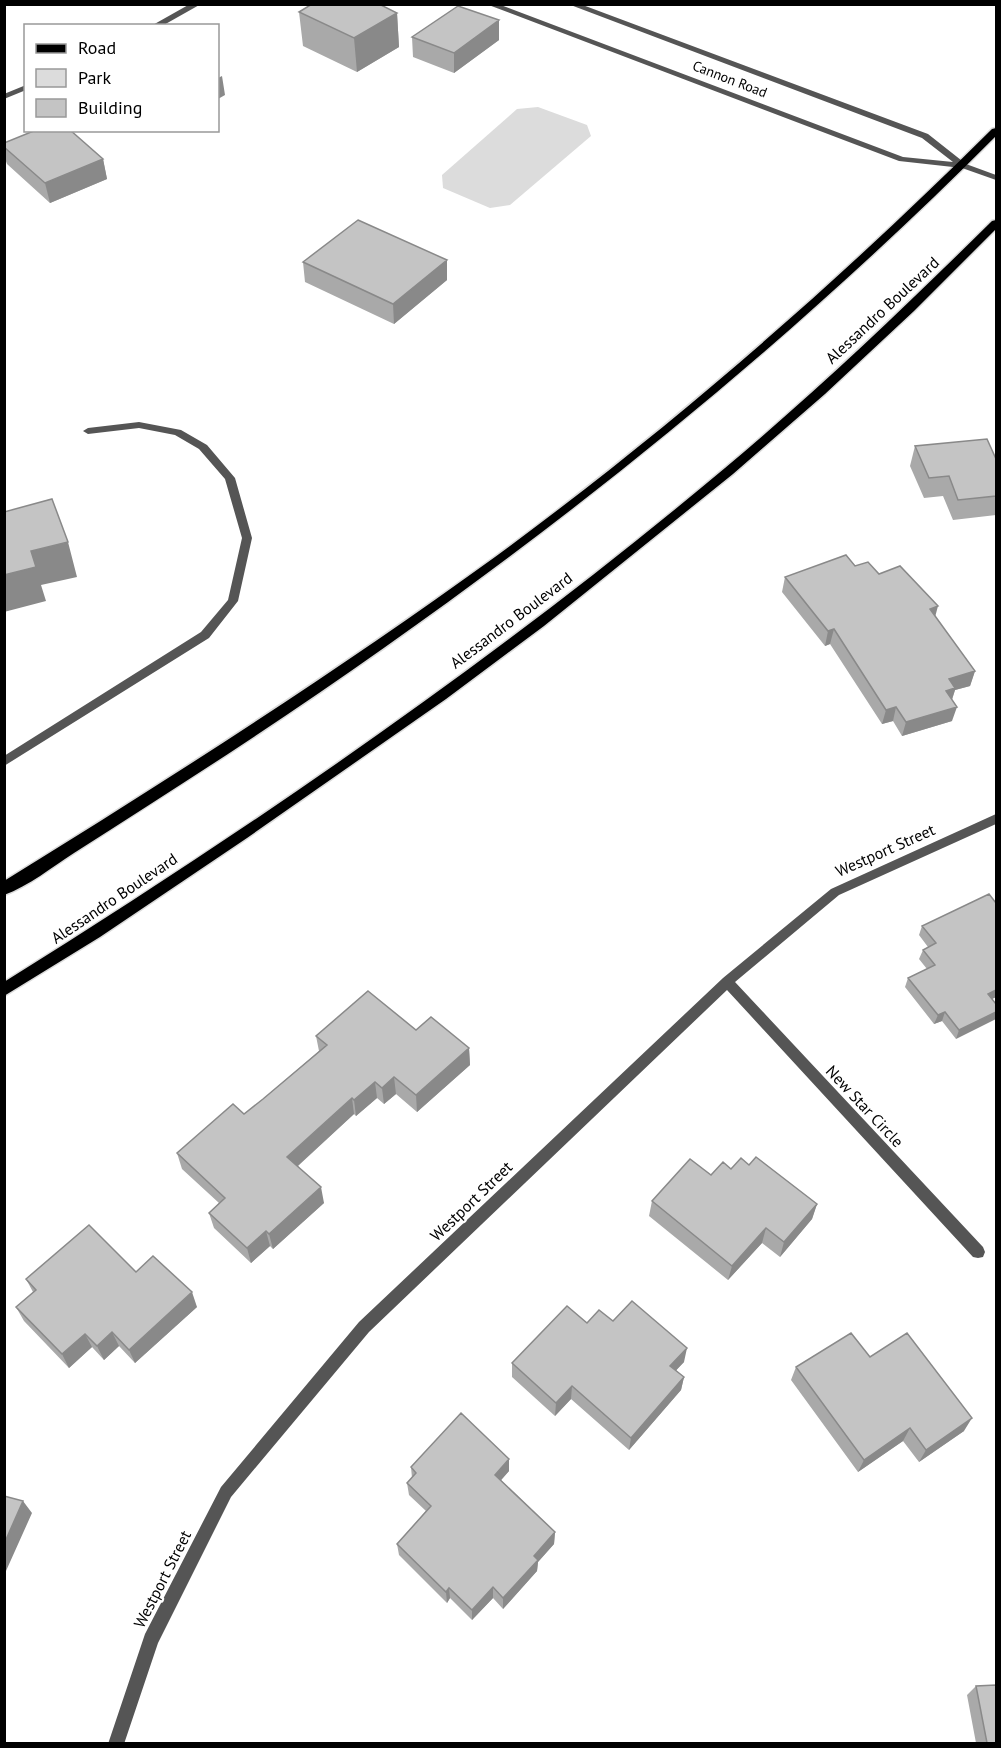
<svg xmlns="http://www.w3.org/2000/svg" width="1001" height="1748" font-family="'PT Sans',sans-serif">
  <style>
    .green { fill: #dcdcdc }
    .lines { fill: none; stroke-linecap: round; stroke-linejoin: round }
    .primary-casing { stroke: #dbdbdb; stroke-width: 3 }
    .lane { fill: #555; fill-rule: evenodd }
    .street { fill: #555; fill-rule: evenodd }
    .primary { fill: #000; fill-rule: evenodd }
    .wall { fill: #a9a9a9 }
    .shaded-wall { fill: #898989 }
    .building { fill: #c4c4c4; stroke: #898989; stroke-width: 1.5 }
    .labels { text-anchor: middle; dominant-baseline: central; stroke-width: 4.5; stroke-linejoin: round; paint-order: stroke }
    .far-street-label { font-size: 14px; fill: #000; stroke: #fff }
    .street-label { font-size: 16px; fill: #000; stroke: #fff }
  </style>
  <rect width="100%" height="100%" fill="#fff"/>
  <!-- green -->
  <path class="green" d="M 538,107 L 587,125 L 591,136 L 510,205 L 490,208 L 443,188 L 442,175 L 517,109 Z"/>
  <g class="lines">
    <!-- primary casing -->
    <g class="primary-casing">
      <path id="primary" d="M 996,128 L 996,136 C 763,370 504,573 228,754 C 177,787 126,820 74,853 C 52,867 29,886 4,895 L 4,881 C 171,778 336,672 495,557 C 672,427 837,283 992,129 Z
        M 996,220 L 996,229 L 914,311 L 825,394 L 733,474 L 544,626 L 446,699 L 247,838 L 100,937 L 4,996 L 4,982 C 253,827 501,656 725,468 C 818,390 906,306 992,221 Z"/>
    </g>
    <!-- lane -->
    <path class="lane" d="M 139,422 L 181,430 L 207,445 L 235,478 L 252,538 L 238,601 L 209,638 L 4,766 L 4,756 L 201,632 L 228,600 L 242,538 L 225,479 L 199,449 L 175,435 L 139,428 L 88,434 L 83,431 L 88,428 Z"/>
    <!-- street -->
    <path class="street" d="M 190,4 L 201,4 L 162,26 L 151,26 Z
      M 486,4 L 498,4 L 903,157 L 953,162 L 922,138 L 568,4 L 580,4 L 928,134 L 966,164 L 996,175 L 996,180 L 962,168 L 899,161 Z
      M 26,85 L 26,90 L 4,99 L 4,94 Z
      M 996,814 L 996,824 L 839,895 L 735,982 L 983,1247 L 985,1252 L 983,1257 L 978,1258 L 973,1257 L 727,990 L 369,1332 L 231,1497 L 158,1643 L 124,1744 L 108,1744 L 145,1634 L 221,1487 L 359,1322 L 723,978 L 831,889 Z"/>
    <!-- primary -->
    <use href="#primary" class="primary"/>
  </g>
  <!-- wall -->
  <path class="wall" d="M 299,12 L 397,13 L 399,47 L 357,72 L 303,46 Z
    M 412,37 L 499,40 L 454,73 L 413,57 Z
    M 4,143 L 103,159 L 107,179 L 50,203 L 7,164 L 4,156 Z
    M 447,260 L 447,280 L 394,324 L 305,282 L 303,262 Z
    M 915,446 L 996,459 L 996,515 L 953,520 L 943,496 L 924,498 L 910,466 Z
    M 855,566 L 879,574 L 935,616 L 975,671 L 970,686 L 955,690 L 952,700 L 952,721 L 902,736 L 893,721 L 882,724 L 830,644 L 825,646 L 782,592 L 785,577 Z
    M 922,926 L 996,997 L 992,999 L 956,1039 L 942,1021 L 934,1024 L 905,987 L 908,978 L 927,969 L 919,959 L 923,950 L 928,947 L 919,935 Z
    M 416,1030 L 469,1048 L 470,1065 L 417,1112 L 396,1094 L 384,1104 L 377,1098 L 356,1116 L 354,1114 L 298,1166 L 324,1203 L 273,1249 L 270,1246 L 251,1263 L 214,1228 L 209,1213 L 219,1203 L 182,1169 L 177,1153 L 244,1114 L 263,1099 L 319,1051 L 316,1036 Z
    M 749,1165 L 817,1204 L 812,1219 L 780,1257 L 762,1243 L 728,1280 L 649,1216 L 652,1201 L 711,1175 Z
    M 136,1272 L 197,1307 L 135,1363 L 119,1346 L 104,1360 L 92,1347 L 69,1368 L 24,1321 L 16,1307 L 33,1292 L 26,1279 Z
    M 613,1321 L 684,1362 L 676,1370 L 684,1377 L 681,1390 L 629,1450 L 571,1399 L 555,1416 L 512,1377 L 512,1363 L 587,1323 Z
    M 870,1357 L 964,1431 L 919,1462 L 903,1441 L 858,1472 L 791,1380 L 796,1367 Z
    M 411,1467 L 509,1471 L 501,1480 L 555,1532 L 554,1544 L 538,1562 L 537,1571 L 503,1609 L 493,1598 L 472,1620 L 450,1598 L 447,1603 L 399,1555 L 397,1544 L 426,1511 L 409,1495 L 407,1483 L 412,1478 Z
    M 976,1686 L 996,1743 L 976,1743 L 967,1695 Z"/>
  <!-- shaded-wall -->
  <path class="shaded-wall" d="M 397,13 L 399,47 L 357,72 L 354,38 Z
    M 499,20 L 499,40 L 454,73 L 454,53 Z
    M 222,76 L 225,95 L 218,99 L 218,78 Z
    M 103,159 L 107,179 L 50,203 L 45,183 Z
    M 447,260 L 447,280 L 394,324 L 393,304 Z
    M 68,542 L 77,577 L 41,585 L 46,601 L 4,612 L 4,575 L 31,551 Z
    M 938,606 L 934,621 L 930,609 Z
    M 834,629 L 830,644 L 825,646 L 828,631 Z
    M 975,671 L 970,686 L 955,690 L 951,702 L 941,705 L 949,679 Z
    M 896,707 L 893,721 L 882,724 L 886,710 Z
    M 957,707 L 952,721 L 902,736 L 906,722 Z
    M 996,990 L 996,997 L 984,1003 L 988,994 Z
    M 945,1012 L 942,1021 L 934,1024 L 938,1015 Z
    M 996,1012 L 996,1019 L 956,1039 L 959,1030 Z
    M 469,1048 L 470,1065 L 417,1112 L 416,1095 Z
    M 394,1077 L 396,1094 L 384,1104 L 382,1088 Z
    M 375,1082 L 377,1098 L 356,1116 L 354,1100 Z
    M 352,1098 L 354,1114 L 291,1172 L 287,1157 Z
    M 321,1187 L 324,1203 L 273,1249 L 269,1234 Z
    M 817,1204 L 812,1219 L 780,1257 L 784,1242 Z
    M 766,1228 L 762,1243 L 728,1280 L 732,1266 Z
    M 266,1231 L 270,1246 L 251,1263 L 247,1248 Z
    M 192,1292 L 197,1307 L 135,1363 L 129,1350 Z
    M 112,1332 L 119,1346 L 104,1360 L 97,1346 Z
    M 85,1334 L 92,1347 L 69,1368 L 62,1354 Z
    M 687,1348 L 684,1362 L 668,1379 L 670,1366 Z
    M 684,1377 L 681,1390 L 629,1450 L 631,1438 Z
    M 572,1386 L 571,1399 L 555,1416 L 556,1403 Z
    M 972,1418 L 964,1431 L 919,1462 L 926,1450 Z
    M 910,1428 L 903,1441 L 858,1472 L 864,1460 Z
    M 509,1459 L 509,1471 L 495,1487 L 495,1475 Z
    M 23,1501 L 32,1513 L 6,1571 L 4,1569 L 4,1544 Z
    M 555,1532 L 554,1544 L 538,1562 L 537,1571 L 503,1609 L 503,1598 L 534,1556 Z
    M 493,1587 L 493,1598 L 472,1620 L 472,1610 Z
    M 449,1588 L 450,1598 L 447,1603 L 446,1592 Z"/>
  <!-- building -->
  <path class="building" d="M 312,4 L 379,4 L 397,13 L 354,38 L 299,12 Z
    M 458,6 L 499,20 L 454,53 L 412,37 Z
    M 36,130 L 70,130 L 103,159 L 45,183 L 4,147 L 4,143 Z
    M 358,220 L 447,260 L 393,304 L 303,262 Z
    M 987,439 L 996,459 L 996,496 L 958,500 L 949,476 L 929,478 L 915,446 Z
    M 52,499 L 68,542 L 31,551 L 36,567 L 4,575 L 4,512 Z
    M 846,555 L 855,566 L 868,562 L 879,574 L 900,566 L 938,606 L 930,609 L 975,671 L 949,679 L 955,688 L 946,691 L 957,707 L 906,722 L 896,707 L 886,710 L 834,629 L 828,631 L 785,577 Z
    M 989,894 L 996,903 L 996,990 L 988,994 L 996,1004 L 996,1012 L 959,1030 L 945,1012 L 938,1015 L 908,978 L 935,965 L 923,950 L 936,943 L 922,926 Z
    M 368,991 L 416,1030 L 431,1017 L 469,1048 L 416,1095 L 394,1077 L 382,1088 L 375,1082 L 354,1100 L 352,1098 L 287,1157 L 321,1187 L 269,1234 L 266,1231 L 247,1248 L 209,1213 L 225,1198 L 177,1153 L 233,1104 L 244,1114 L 263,1099 L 327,1045 L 316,1036 Z
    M 756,1157 L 817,1204 L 784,1242 L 766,1228 L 732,1266 L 652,1201 L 690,1159 L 711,1175 L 723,1162 L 731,1169 L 741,1158 L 749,1165 Z
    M 89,1225 L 136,1272 L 153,1256 L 192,1292 L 129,1350 L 112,1332 L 97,1346 L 85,1334 L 62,1354 L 16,1307 L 36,1290 L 26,1279 Z
    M 632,1301 L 687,1348 L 670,1366 L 684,1377 L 631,1438 L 572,1386 L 556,1403 L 512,1363 L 567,1306 L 587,1323 L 599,1310 L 613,1321 Z
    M 851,1333 L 870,1357 L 907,1333 L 972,1418 L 926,1450 L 910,1428 L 864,1460 L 796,1367 Z
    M 461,1413 L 509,1459 L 495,1475 L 555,1532 L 534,1556 L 538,1560 L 503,1598 L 493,1587 L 472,1610 L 449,1588 L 446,1592 L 397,1544 L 431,1506 L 407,1483 L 416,1473 L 411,1467 Z
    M 4,1496 L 23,1501 L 4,1544 Z
    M 996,1685 L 996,1743 L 987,1743 L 976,1686 Z"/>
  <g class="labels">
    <!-- far-street labels -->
    <g class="far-street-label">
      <text transform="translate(730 79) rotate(21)">Cannon Road</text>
    </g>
    <!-- street labels -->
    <g class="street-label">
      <text transform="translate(882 310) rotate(-43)">Alessandro Boulevard</text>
      <text transform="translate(511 620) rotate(-37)">Alessandro Boulevard</text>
      <text transform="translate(885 850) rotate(-24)">Westport Street</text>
      <text transform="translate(114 898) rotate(-34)">Alessandro Boulevard</text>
      <text transform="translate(865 1106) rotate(47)">New Star Circle</text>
      <text transform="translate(471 1201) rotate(-44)">Westport Street</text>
      <text transform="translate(162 1579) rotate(-63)">Westport Street</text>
    </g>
  </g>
  <!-- border -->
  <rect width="1001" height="1748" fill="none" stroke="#000000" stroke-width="12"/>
  <!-- legend -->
  <rect x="24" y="24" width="195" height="108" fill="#ffffff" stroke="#999999" stroke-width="1.5"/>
  <rect x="36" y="44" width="30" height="9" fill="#000000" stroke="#999999" stroke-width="1.5"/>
  <text x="78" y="54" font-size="18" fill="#000000">Road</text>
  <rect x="36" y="69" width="30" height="18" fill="#dcdcdc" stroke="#999999" stroke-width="1.5"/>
  <text x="78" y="84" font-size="18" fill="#000000">Park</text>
  <rect x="36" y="99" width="30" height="18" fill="#c4c4c4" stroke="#999999" stroke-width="1.5"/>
  <text x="78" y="114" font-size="18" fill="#000000">Building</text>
</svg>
